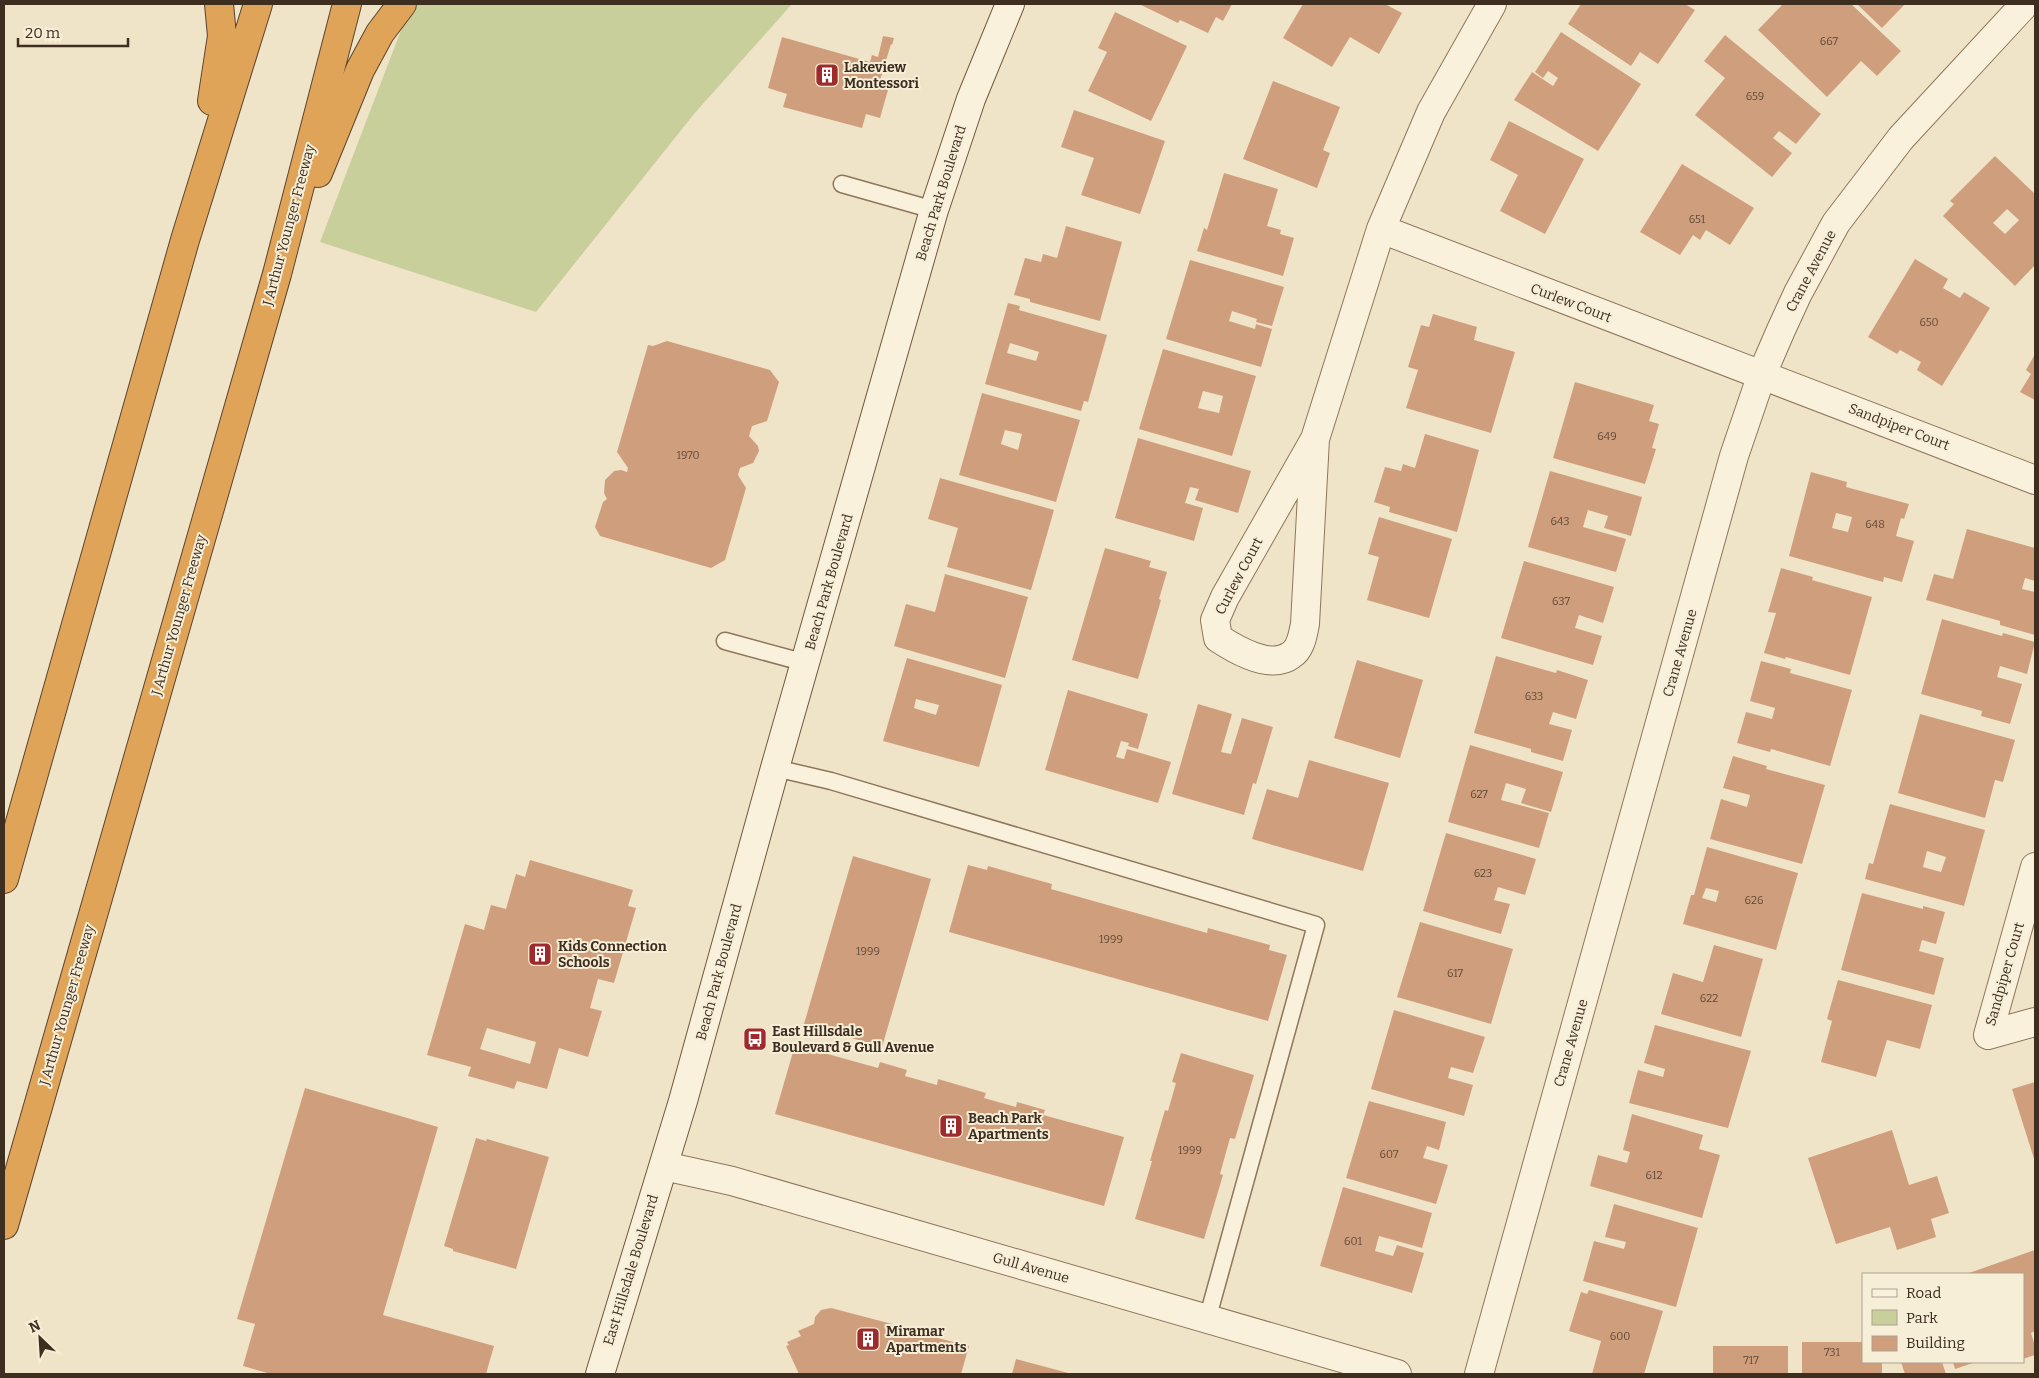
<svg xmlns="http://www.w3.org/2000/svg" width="2039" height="1378" font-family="Bitter,serif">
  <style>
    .green { fill: #c9cf9b }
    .building { fill: #cf9f7d; fill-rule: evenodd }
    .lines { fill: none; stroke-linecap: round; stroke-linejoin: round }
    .lane-casing { stroke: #8d765c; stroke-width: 19 }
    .street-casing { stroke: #8d765c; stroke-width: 30 }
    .secondary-casing { stroke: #6f573f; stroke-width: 30 }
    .highway-casing { stroke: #5b4430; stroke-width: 30 }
    .lane { stroke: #faf1dc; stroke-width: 16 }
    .street { stroke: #faf1dc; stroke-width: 28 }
    .secondary { stroke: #faf1dc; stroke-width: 28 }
    .highway { stroke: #e0a458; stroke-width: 28 }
    .labels { text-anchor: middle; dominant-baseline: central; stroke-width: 4; stroke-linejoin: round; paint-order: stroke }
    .number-label { font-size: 11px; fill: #624a37 }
    .poi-label { font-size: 14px; font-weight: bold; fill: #3d2e20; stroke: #f7eed8; text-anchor: start }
    .street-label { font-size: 14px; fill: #3d2e20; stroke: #f7eed8 }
  </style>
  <rect width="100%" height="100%" fill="#f0e4c8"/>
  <!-- green -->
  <path class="green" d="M 411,4 L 792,4 L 694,114 L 536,312 L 320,242 Z"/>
  <!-- building -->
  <path class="building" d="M 1139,4 L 1232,4 L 1223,21 L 1216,17 L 1208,33 L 1180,20 L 1178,23 Z
    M 1303,4 L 1385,4 L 1402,13 L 1379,54 L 1350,37 L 1332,67 L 1283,38 Z
    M 1581,4 L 1685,4 L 1695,10 L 1658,64 L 1640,52 L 1631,66 L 1568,24 Z
    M 1783,4 L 1851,4 L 1901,51 L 1877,76 L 1861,61 L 1827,97 L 1758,30 Z
    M 1857,4 L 1905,4 L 1882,28 Z
    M 1115,12 L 1187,46 L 1151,121 L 1088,91 L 1107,52 L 1098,48 Z
    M 1561,32 L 1641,84 L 1598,151 L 1514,100 L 1532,72 L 1553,86 L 1558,78 L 1548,71 L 1543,78 L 1535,72 Z
    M 1725,35 L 1821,114 L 1796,144 L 1779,131 L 1773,138 L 1792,153 L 1772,177 L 1695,115 L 1725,78 L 1704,61 Z
    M 883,36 L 894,38 L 892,45 L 891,44 L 878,87 L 888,90 L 880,118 L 866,114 L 862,128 L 783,107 L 787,94 L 768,88 L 782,37 L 870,62 L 872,55 L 878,57 Z
    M 1273,81 L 1340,107 L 1323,150 L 1330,153 L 1317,188 L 1243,159 Z
    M 1074,110 L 1165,141 L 1140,214 L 1081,195 L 1094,158 L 1061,147 Z
    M 1509,121 L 1584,159 L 1545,234 L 1500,211 L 1518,175 L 1490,160 Z
    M 1995,156 L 2035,194 L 2035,265 L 2015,286 L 1943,216 L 1954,204 L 1950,201 ZM 2007,209 L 2019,220 L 2005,234 L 1993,223 Z
    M 1682,164 L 1754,208 L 1730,245 L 1706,230 L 1700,240 L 1693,235 L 1680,255 L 1640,232 Z
    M 1224,173 L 1278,189 L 1267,226 L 1281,230 L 1280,234 L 1294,238 L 1283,276 L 1197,251 L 1204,228 L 1207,230 Z
    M 1066,226 L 1122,242 L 1100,321 L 1030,302 L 1030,299 L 1014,295 L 1025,258 L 1041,262 L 1043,254 L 1057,258 Z
    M 1915,259 L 1948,279 L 1943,288 L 1960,298 L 1964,292 L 1990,308 L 1942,386 L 1917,370 L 1921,362 L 1900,350 L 1897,354 L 1868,337 Z
    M 1190,260 L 1284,287 L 1272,326 L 1256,322 L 1257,319 L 1232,311 L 1229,321 L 1255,329 L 1256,324 L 1272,329 L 1261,367 L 1166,339 Z
    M 1008,303 L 1020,306 L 1019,310 L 1107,335 L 1088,402 L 1084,401 L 1081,411 L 985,384 ZM 1010,343 L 1039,352 L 1036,361 L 1007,353 Z
    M 1433,314 L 1477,327 L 1474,340 L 1515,352 L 1491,433 L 1406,408 L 1418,370 L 1408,367 L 1421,325 L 1429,327 Z
    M 667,341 L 770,370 L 779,382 L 767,421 L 752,426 L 749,436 L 758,446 L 759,451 L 753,463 L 740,468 L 738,475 L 746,488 L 725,560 L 711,568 L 600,536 L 595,527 L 603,502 L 607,499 L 604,493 L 605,480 L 614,471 L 621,470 L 627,472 L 628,468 L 617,452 L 648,345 L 653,346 Z
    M 1163,349 L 1256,376 L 1232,456 L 1139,429 ZM 1203,391 L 1223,396 L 1219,413 L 1198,408 Z
    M 2035,354 L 2035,400 L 2020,392 L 2031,374 L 2026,370 Z
    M 1575,382 L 1654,405 L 1649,421 L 1659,424 L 1652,448 L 1656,449 L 1645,484 L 1553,458 Z
    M 982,393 L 1080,420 L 1056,502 L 959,475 ZM 1005,430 L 1022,434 L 1018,450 L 1001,444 Z
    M 1425,434 L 1479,450 L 1457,532 L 1389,512 L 1390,507 L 1374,502 L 1385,467 L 1401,471 L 1403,464 L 1415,468 Z
    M 1138,438 L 1251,471 L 1238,513 L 1195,500 L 1199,489 L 1190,487 L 1185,503 L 1203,508 L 1194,541 L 1115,518 Z
    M 1550,471 L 1642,497 L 1631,536 L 1604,528 L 1608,516 L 1588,510 L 1583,527 L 1626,539 L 1616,572 L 1528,547 Z
    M 1811,472 L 1847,482 L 1846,487 L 1909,504 L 1904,519 L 1901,518 L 1896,536 L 1914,541 L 1902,582 L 1884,577 L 1883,582 L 1789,556 ZM 1836,513 L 1852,517 L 1848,532 L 1832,528 Z
    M 940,478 L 1054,510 L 1031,590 L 947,567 L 958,528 L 928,519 Z
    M 1379,517 L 1452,539 L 1429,618 L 1367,600 L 1379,557 L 1368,554 Z
    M 1967,529 L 2035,548 L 2035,581 L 2025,578 L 2022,589 L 2035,592 L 2035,635 L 2000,625 L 2000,621 L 1926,600 L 1934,574 L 1953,579 Z
    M 1105,548 L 1151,561 L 1149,567 L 1167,572 L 1159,599 L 1161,600 L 1138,679 L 1072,660 Z
    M 1524,561 L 1614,587 L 1603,623 L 1579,615 L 1575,628 L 1602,636 L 1593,665 L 1501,638 Z
    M 1781,568 L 1813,577 L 1812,580 L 1872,597 L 1850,675 L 1786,657 L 1785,659 L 1764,653 L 1776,613 L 1768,612 Z
    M 945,574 L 1028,597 L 1005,678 L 894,646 L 906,604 L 935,612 Z
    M 1942,619 L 2002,636 L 2003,633 L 2035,642 L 2027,674 L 2000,666 L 1997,677 L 2022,684 L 2010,724 L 1981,716 L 1982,711 L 1921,694 Z
    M 1496,656 L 1556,673 L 1557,670 L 1588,680 L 1576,719 L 1553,712 L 1549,724 L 1572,730 L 1563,761 L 1531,752 L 1531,749 L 1474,733 Z
    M 907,658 L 1002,685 L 979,767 L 883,741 ZM 916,699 L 939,705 L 936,715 L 914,708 Z
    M 1357,660 L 1423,680 L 1400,758 L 1334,738 Z
    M 1761,661 L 1791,669 L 1790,673 L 1852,690 L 1830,766 L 1771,749 L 1770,752 L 1737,743 L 1746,712 L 1772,719 L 1775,708 L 1750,701 Z
    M 1068,690 L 1148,714 L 1138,749 L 1128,746 L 1129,743 L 1121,741 L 1116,757 L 1124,759 L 1127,749 L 1171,762 L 1158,803 L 1045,770 Z
    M 1198,704 L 1232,714 L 1221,752 L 1231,754 L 1242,718 L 1273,727 L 1256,784 L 1253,783 L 1244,815 L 1172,794 Z
    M 1920,714 L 2015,740 L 2003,782 L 1995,780 L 1985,818 L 1898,793 Z
    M 1470,745 L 1563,772 L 1551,812 L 1521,803 L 1526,789 L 1506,783 L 1501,800 L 1549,813 L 1539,848 L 1448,822 Z
    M 1733,756 L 1767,766 L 1766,769 L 1825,785 L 1802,864 L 1710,839 L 1721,799 L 1747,807 L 1750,795 L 1723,788 Z
    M 1309,760 L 1389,783 L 1363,871 L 1252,839 L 1267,789 L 1298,798 Z
    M 1890,804 L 1985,830 L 1964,906 L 1865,879 L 1869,863 L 1873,864 ZM 1927,851 L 1946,857 L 1941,872 L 1923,867 Z
    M 1446,833 L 1536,859 L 1525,895 L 1498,887 L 1494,900 L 1510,904 L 1501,934 L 1423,911 Z
    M 1707,847 L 1798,873 L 1776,950 L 1683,924 L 1691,895 L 1694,895 ZM 1706,888 L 1719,891 L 1716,902 L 1702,898 Z
    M 853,856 L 931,879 L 882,1047 L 804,1024 Z
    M 530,860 L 633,890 L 628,906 L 636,908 L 614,983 L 598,979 L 590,1008 L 602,1011 L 588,1057 L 559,1048 L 547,1089 L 517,1081 L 514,1089 L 468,1076 L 471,1067 L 427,1055 L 465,924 L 484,930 L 491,905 L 506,909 L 516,874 L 525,877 ZM 487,1028 L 536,1042 L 530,1064 L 480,1049 Z
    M 968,865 L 987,870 L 988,866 L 1052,884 L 1051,889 L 1207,933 L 1208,928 L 1270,945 L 1269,950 L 1287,955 L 1268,1021 L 949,932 Z
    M 1862,893 L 1923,909 L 1923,906 L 1945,912 L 1936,944 L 1922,940 L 1919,951 L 1944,958 L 1934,995 L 1841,970 Z
    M 1420,922 L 1513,949 L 1491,1024 L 1397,997 Z
    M 1714,945 L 1763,959 L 1741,1037 L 1661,1014 L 1673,973 L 1703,982 Z
    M 1838,980 L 1932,1005 L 1920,1049 L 1887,1040 L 1876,1077 L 1821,1062 L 1832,1021 L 1827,1019 Z
    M 1394,1010 L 1485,1037 L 1473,1073 L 1451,1067 L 1448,1078 L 1473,1085 L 1464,1116 L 1371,1089 Z
    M 1655,1025 L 1751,1051 L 1728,1128 L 1629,1103 L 1638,1070 L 1663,1077 L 1665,1069 L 1644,1063 Z
    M 795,1045 L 878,1068 L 880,1062 L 907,1070 L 905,1076 L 937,1085 L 938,1079 L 986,1093 L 984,1098 L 1016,1107 L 1017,1102 L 1045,1110 L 1043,1115 L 1124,1137 L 1104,1206 L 775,1114 Z
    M 1181,1053 L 1254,1075 L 1235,1139 L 1230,1138 L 1220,1174 L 1223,1175 L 1204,1239 L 1135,1219 L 1152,1161 L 1150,1161 L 1165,1110 L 1168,1111 L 1176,1083 L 1172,1082 Z
    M 2035,1082 L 2035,1162 L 2012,1089 Z
    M 305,1088 L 438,1127 L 383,1315 L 494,1346 L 486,1374 L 271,1374 L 243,1366 L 255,1324 L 237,1319 Z
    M 1369,1101 L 1446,1122 L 1439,1150 L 1427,1146 L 1423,1158 L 1448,1165 L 1436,1204 L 1346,1178 Z
    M 1632,1114 L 1703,1135 L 1699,1149 L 1720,1155 L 1702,1218 L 1590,1186 L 1598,1155 L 1627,1163 L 1630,1152 L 1623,1150 Z
    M 1892,1130 L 1909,1185 L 1937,1176 L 1949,1213 L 1931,1219 L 1936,1237 L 1897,1250 L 1890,1227 L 1836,1244 L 1808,1158 Z
    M 476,1138 L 486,1141 L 487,1139 L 549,1157 L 516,1269 L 453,1251 L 453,1249 L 444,1246 Z
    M 1343,1187 L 1432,1213 L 1422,1248 L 1379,1236 L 1375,1251 L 1393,1256 L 1397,1245 L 1424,1253 L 1412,1293 L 1320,1266 Z
    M 1614,1204 L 1698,1228 L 1676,1307 L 1583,1281 L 1594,1241 L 1624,1249 L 1626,1242 L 1605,1237 Z
    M 2035,1250 L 2035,1331 L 2031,1333 L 2035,1346 L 2035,1355 L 2023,1359 L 2023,1274 L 1969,1274 L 1969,1273 Z
    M 1589,1290 L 1663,1311 L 1644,1374 L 1592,1374 L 1601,1341 L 1569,1331 L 1581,1292 L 1587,1294 Z
    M 831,1308 L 892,1324 L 891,1326 L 969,1346 L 961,1374 L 799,1374 L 786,1346 L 789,1345 L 787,1342 L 801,1336 L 798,1331 L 814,1324 L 815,1317 L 821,1310 Z
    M 1802,1342 L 1863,1342 L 1863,1362 L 1882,1362 L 1882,1374 L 1802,1374 Z
    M 1713,1346 L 1788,1346 L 1788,1374 L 1713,1374 Z
    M 1016,1359 L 1072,1374 L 1012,1374 Z
    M 1901,1362 L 1942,1362 L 1946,1374 L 1905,1374 Z
    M 1953,1362 L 1976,1362 L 1955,1369 Z"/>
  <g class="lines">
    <!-- lane casing -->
    <g class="lane-casing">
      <path id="lane" d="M 842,184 L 934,210
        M 725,641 L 806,663
        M 775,768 L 831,781 L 1316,925 L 1207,1320"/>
    </g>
    <!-- street casing -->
    <g class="street-casing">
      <path id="street" d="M 1381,229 C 1599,313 1818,395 2035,480
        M 1315,439 L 1305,624 C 1303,634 1301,649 1291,655 C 1271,670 1236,650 1218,638 L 1215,620 L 1225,597 Z
        M 1315,439 L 1381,229 L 1431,112 L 1492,4
        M 2035,867 L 1988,1035 L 2035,1022
        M 664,1166 L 732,1181 L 1397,1374
        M 1479,1374 L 1734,456 L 1762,374 L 1781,330 L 1798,293 L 1836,223 L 1901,138 L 2025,4"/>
    </g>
    <!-- secondary casing -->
    <g class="secondary-casing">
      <path id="secondary" d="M 600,1374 L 683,1101 L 775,768 L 934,210 L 971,99 L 1010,4"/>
    </g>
    <!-- highway casing -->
    <g class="highway-casing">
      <path id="highway" d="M 212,101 L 222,36 L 219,4
        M 318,173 L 360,70 L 380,33 L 402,4
        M 4,879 L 185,240 L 258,4
        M 4,1225 L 277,274 L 347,4"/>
    </g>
    <!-- lane -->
    <use href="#lane" class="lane"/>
    <!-- street -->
    <use href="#street" class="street"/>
    <!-- secondary -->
    <use href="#secondary" class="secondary"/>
    <!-- highway -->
    <use href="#highway" class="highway"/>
  </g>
  <!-- icons -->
  <defs>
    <g id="building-square" transform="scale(1.25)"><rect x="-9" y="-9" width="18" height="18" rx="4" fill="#9e2a2b" stroke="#f7eed8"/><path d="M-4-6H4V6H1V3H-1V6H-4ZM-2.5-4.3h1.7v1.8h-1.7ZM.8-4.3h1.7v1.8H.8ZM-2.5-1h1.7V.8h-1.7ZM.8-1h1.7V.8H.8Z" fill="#fff"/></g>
    <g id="bus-square" transform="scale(1.25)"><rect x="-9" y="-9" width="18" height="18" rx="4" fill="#9e2a2b" stroke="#f7eed8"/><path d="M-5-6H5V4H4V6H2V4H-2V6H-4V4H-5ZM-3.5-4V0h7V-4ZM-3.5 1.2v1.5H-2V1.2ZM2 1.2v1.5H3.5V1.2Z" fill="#fff"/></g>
  </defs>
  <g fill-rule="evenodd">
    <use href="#building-square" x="827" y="75"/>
    <use href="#building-square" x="540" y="954"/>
    <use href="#bus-square" x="755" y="1039"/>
    <use href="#building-square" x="951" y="1126"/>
    <use href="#building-square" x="868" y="1339"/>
  </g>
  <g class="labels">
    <!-- number labels -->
    <g class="number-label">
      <text x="1829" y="41">667</text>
      <text x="1755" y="96">659</text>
      <text x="1697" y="219">651</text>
      <text x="1929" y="322">650</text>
      <text x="1607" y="436">649</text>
      <text x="688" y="455">1970</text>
      <text x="1560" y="521">643</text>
      <text x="1875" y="524">648</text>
      <text x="1561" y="601">637</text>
      <text x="1534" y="696">633</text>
      <text x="1479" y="794">627</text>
      <text x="1483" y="873">623</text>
      <text x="1754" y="900">626</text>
      <text x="1111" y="939">1999</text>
      <text x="868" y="951">1999</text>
      <text x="1455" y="973">617</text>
      <text x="1709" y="998">622</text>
      <text x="1190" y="1150">1999</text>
      <text x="1389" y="1154">607</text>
      <text x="1654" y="1175">612</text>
      <text x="1353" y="1241">601</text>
      <text x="1620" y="1336">600</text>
      <text x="1832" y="1352">731</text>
      <text x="1751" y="1360">717</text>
    </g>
    <!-- poi labels -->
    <g class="poi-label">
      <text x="844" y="67">Lakeview<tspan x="844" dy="16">Montessori</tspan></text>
      <text x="558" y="946">Kids Connection<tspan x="558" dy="16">Schools</tspan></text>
      <text x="772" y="1031">East Hillsdale<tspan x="772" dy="16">Boulevard &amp; Gull Avenue</tspan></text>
      <text x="968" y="1118">Beach Park<tspan x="968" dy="16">Apartments</tspan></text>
      <text x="886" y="1331">Miramar<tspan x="886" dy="16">Apartments</tspan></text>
    </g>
    <!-- street labels -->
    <g class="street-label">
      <text transform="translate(941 193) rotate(-73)">Beach Park Boulevard</text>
      <text transform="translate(289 225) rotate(-75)">J Arthur Younger Freeway</text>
      <text transform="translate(1811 271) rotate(-62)">Crane Avenue</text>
      <text transform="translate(1571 303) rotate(21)">Curlew Court</text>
      <text transform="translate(1899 427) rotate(21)">Sandpiper Court</text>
      <text transform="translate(1239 576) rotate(-62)">Curlew Court</text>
      <text transform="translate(829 582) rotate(-74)">Beach Park Boulevard</text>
      <text transform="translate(179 615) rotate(-74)">J Arthur Younger Freeway</text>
      <text transform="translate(1680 653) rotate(-74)">Crane Avenue</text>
      <text transform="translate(719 972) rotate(-75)">Beach Park Boulevard</text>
      <text transform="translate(2005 974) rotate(-74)">Sandpiper Court</text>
      <text transform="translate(67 1005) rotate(-74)">J Arthur Younger Freeway</text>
      <text transform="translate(1571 1043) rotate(-74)">Crane Avenue</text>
      <text transform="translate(1031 1268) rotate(16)">Gull Avenue</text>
      <text transform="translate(631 1270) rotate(-73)">East Hillsdale Boulevard</text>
    </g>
  </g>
  <!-- border -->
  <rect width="2039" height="1378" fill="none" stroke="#3d2e20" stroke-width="10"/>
  <!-- legend -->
  <rect x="1862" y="1273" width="162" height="90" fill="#f7eed8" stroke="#ada18e"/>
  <rect x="1872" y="1289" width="25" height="8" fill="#faf1dc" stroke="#ada18e"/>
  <text x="1906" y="1298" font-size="15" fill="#3d2e20">Road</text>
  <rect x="1872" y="1310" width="25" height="15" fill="#c9cf9b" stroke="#ada18e"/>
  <text x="1906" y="1323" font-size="15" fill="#3d2e20">Park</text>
  <rect x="1872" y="1336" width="25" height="15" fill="#cf9f7d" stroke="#ada18e"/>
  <text x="1906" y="1348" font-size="15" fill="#3d2e20">Building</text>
  <!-- north arrow -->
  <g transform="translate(40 1338) rotate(335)" stroke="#f7eed8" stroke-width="4" paint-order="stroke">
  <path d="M0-4L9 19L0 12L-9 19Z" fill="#3d2e20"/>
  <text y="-8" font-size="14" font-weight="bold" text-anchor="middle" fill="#3d2e20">N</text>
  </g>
  <!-- scale -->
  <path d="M18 38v8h110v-8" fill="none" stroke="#3d2e20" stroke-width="2.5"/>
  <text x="25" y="38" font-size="15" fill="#3d2e20" stroke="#f7eed8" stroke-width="4" paint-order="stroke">20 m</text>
</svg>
